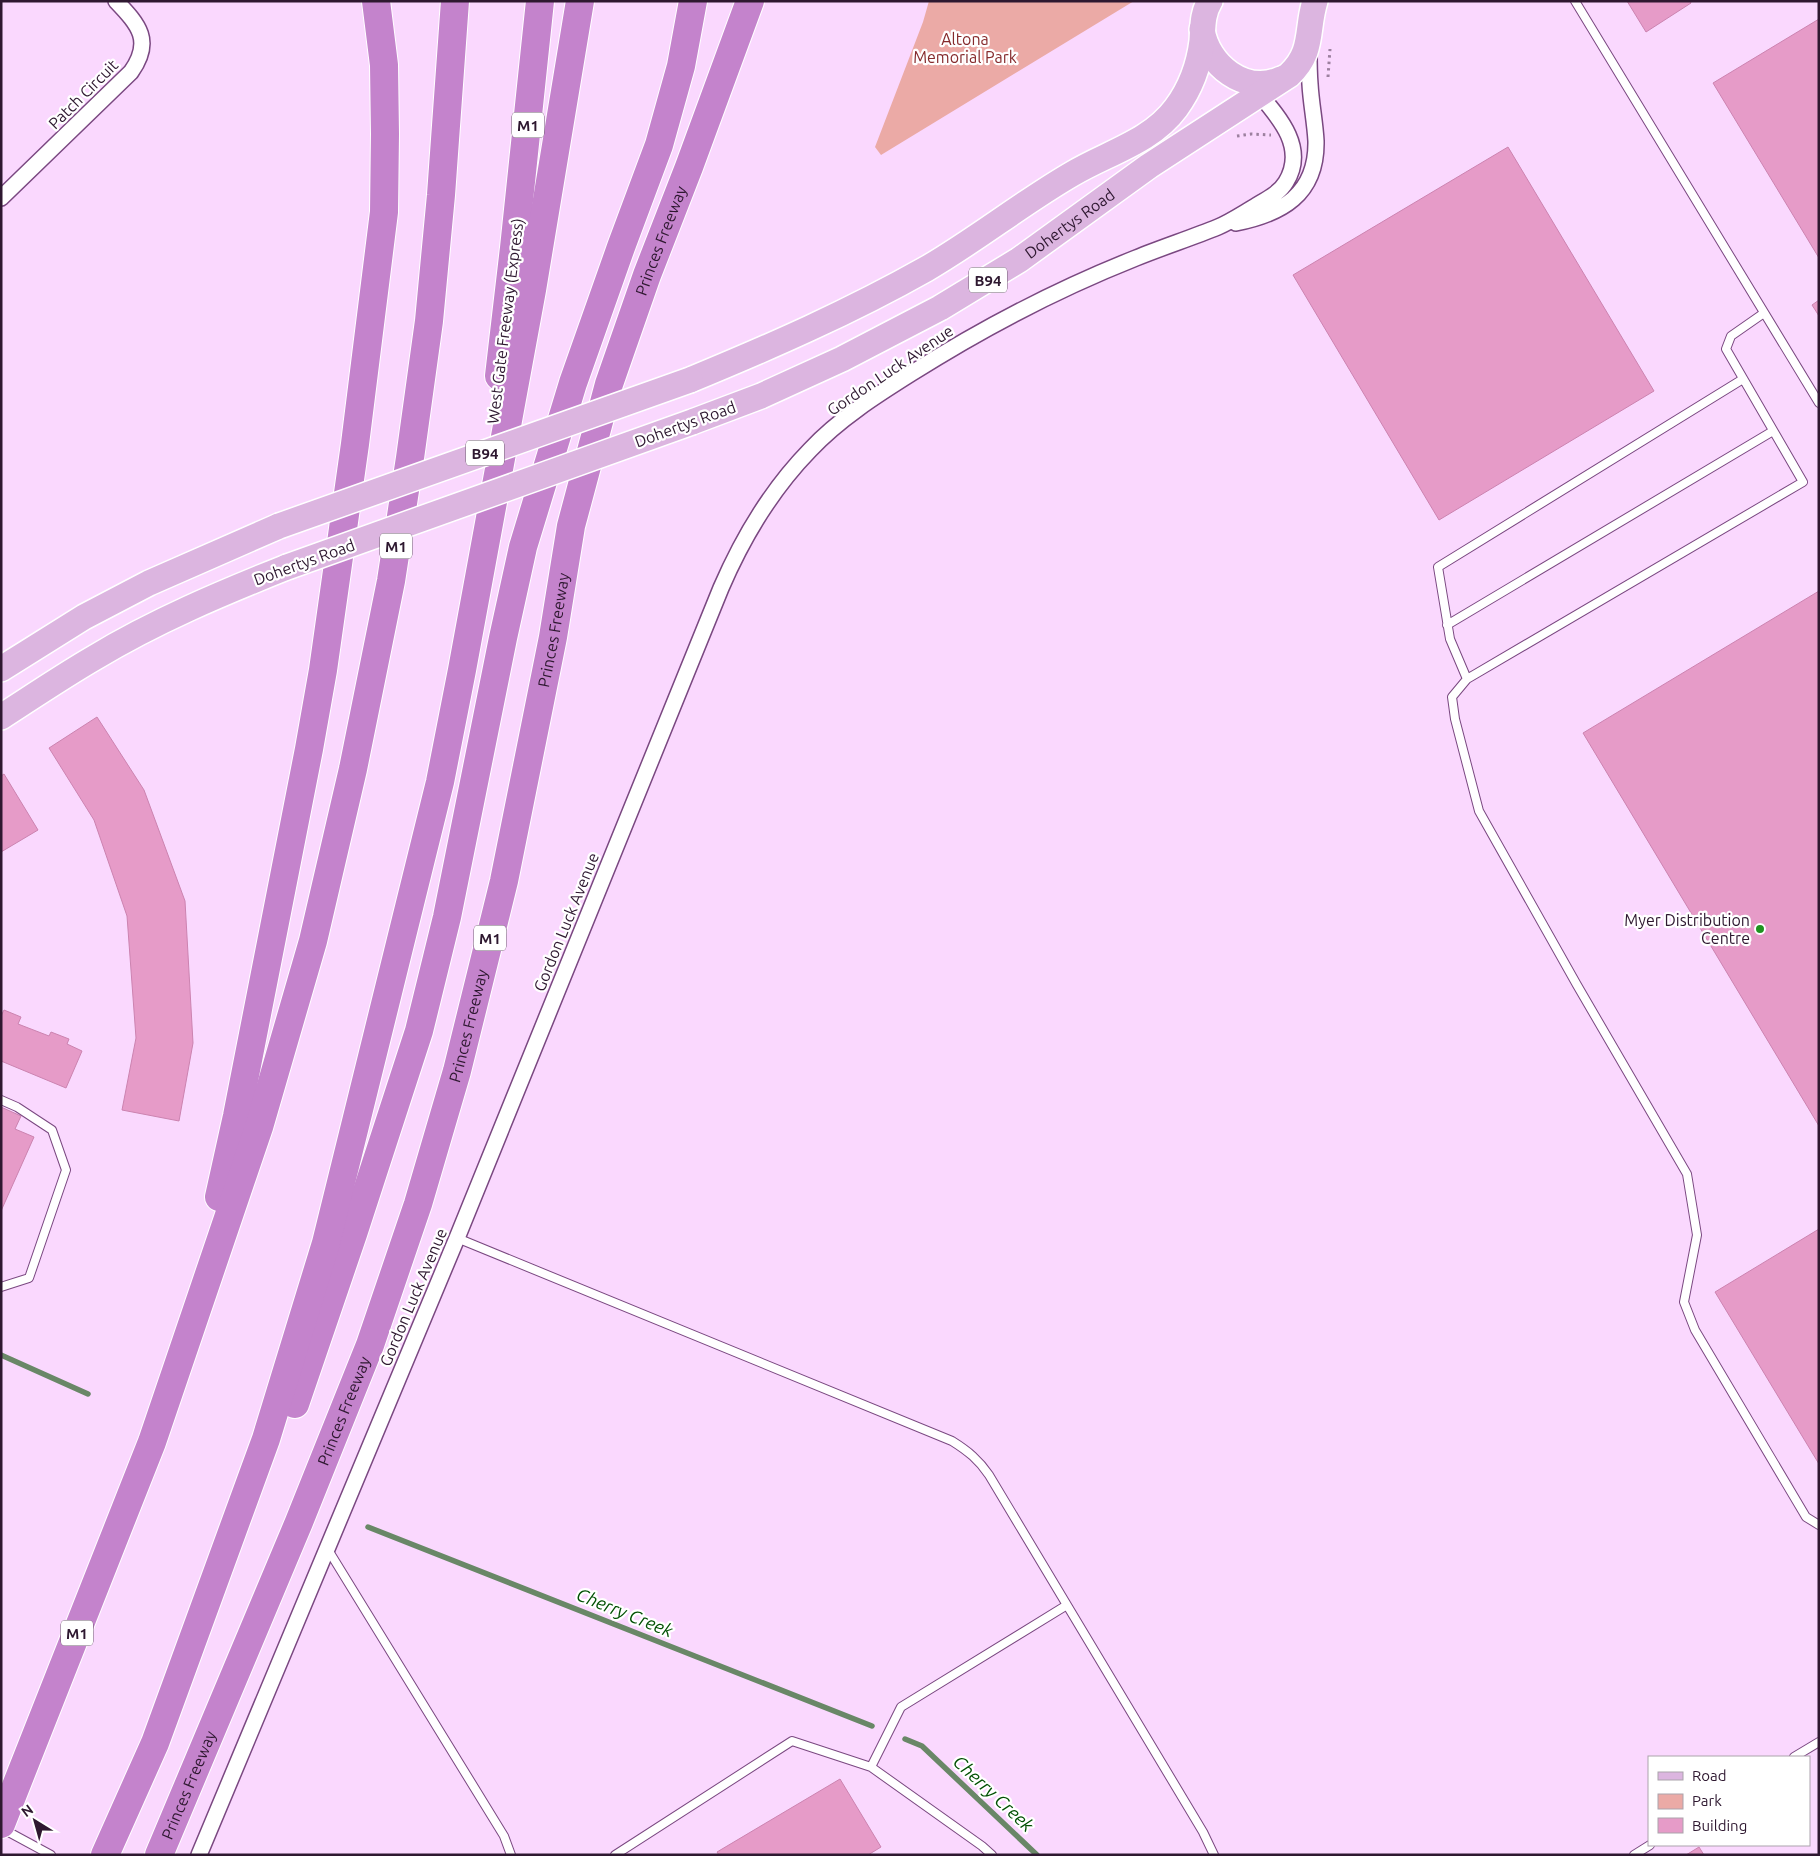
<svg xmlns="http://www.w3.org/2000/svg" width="1820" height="1856" font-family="Ubuntu,sans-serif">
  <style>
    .green { fill: #ebaaa6 }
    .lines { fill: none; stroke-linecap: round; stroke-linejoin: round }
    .stream { stroke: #698767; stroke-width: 5.5 }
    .building { fill: #e69bc8; stroke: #cc83b0 }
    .lane-casing { stroke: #7a4881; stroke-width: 10 }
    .street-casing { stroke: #7a4881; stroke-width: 18 }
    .primary-casing { stroke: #fff; stroke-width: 28 }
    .highway-casing { stroke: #fff; stroke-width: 30 }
    .path { stroke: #9c809f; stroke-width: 3; stroke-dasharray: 2.5 4; stroke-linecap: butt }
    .lane { stroke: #fff; stroke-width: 8 }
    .street { stroke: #fff; stroke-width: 15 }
    .primary { stroke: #dcb5e0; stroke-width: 25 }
    .highway { stroke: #c483cc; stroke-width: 28 }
    .primary-bridge-casing { stroke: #fff; stroke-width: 28; stroke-linecap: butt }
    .primary-bridge { stroke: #dcb5e0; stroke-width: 25 }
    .poi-dot { fill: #1f9320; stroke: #fff; stroke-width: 2 }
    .labels { text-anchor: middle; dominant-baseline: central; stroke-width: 4.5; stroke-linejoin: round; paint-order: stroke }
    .shield { fill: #fff; stroke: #6d5d6e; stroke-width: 1 }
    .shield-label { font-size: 15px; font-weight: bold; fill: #2e1830 }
    .park-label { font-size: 16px; fill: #852a2c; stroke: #fff }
    .street-label { font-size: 16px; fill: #2e1830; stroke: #fff }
    .poi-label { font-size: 16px; fill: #2e1830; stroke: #fff; text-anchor: end }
    .water-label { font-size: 18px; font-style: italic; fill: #005003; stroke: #fff }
  </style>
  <rect width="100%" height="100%" fill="#fad8fe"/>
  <!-- green -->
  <path class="green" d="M 929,1 L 1134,1 L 881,155 L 875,147 L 923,22 Z"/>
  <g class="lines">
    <!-- stream -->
    <path class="stream" d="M 1,1355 L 88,1394
      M 368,1527 L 872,1726
      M 905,1739 L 922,1746 L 1037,1855"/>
  </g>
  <!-- building -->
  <path class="building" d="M 1627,1 L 1690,1 L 1691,3 L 1646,32 Z
    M 1819,19 L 1819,258 L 1713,83 Z
    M 1508,147 L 1654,391 L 1439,520 L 1293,275 Z
    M 1819,300 L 1819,316 L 1812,305 Z
    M 1819,591 L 1819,1126 L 1583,733 Z
    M 97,717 L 144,790 L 185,901 L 193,1043 L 179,1121 L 122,1110 L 136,1038 L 127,916 L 94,820 L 49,748 Z
    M 4,774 L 38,830 L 1,852 L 1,776 Z
    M 4,1010 L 21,1017 L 18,1024 L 49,1036 L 51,1032 L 69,1039 L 67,1044 L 82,1051 L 66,1088 L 1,1061 L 1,1016 Z
    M 1,1107 L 21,1116 L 15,1129 L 34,1137 L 1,1211 Z
    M 1819,1229 L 1819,1464 L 1715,1292 Z
    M 840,1779 L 881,1847 L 868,1855 L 719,1855 L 717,1852 Z
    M 1699,1847 L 1704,1855 L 1686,1855 Z"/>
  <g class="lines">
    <!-- lane casing -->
    <g class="lane-casing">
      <path id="lane" d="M 1575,1 L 1819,403
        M 1743,379 L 1438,567 L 1450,639 L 1467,679 L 1803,482 L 1726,349 L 1731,336 L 1764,313
        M 1447,625 L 1773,431
        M 1467,679 L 1452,697 L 1455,719 L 1479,811 L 1577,985 L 1687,1174 L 1697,1235 L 1684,1302 L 1695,1330 L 1806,1517 L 1819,1525
        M 1,1100 L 17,1107 L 52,1130 L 66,1170 L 29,1278 L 1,1287
        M 457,1238 L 952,1441 C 968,1451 979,1460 989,1475 L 1203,1832 L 1214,1855
        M 327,1548 L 504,1836 L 511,1855
        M 1794,1757 L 1819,1742
        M 871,1767 L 982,1846 L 992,1855
        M 3,1829 L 51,1855
        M 615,1855 L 792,1741 L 871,1767 L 901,1707 L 1067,1605
        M 1634,1855 L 1650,1845"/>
    </g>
    <!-- street casing -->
    <g class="street-casing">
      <path id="street" d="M 1,198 L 131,72 C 153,41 139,25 116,1
        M 1236,223 C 1281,214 1317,195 1316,141 C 1315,122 1311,103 1310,84 C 1309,73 1309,61 1309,49
        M 199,1855 L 457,1238 L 721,588 C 743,537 771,490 810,450 C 839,419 877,395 912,373 C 983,328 1058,289 1136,258 C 1163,247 1191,238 1218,227 C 1230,222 1242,214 1254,207 C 1265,200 1279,194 1286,182 C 1308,146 1276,114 1254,88"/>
    </g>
    <!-- primary casing -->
    <g class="primary-casing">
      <g id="primary">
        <path d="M 1202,29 C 1207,65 1245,95 1281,79"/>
        <path d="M 690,380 C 770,347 850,312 926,269 C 976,240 1022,203 1072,174 C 1107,153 1151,142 1176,108 C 1190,89 1199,65 1202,41 C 1203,27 1202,14 1210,1"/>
        <path id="s1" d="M 692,422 L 761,396 L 842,359 L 940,308 L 1019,260 L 1149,166 L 1289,75 C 1314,52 1306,30 1315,1"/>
        <path d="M 1,669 L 84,617 L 149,583 L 279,526"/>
        <path d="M 1,717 C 32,697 63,676 94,658 C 155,621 222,593 287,567"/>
      </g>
    </g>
    <!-- highway casing -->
    <g class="highway-casing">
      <g id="highway">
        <path d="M 499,376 L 514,248 L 540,1"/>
        <path d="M 219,1197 L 237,1116 L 309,749 L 323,670 L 355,444 L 384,212 L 385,134 L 384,65 L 376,1"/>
        <path d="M 295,1404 L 353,1234 L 419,1031 L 447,917 L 503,638 L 523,547 L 573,383 L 621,247 L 659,145 L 681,66 L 693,1"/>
        <path d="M 1,1824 L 152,1442 L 259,1127 L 313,941 L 353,769 L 391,581 L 410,458 L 429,321 L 441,195 L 455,1"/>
        <path d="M 105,1855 L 155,1743 L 266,1439 L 326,1243 L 440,782 L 462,670 L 532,290 L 580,1"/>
        <path id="s2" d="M 159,1855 L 299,1522 L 370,1345 L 418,1204 L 457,1071 L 504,881 L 553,637 L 571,526 L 609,384 L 647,275 L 689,167 L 750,1"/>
      </g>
    </g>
    <!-- path -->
    <path class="path" d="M 1328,77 L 1330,49
      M 1237,136 L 1251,134 L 1271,135"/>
    <!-- lane -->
    <use href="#lane" class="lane"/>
    <!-- street -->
    <use href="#street" class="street"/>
    <!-- primary -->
    <use href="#primary" class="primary"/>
    <!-- highway -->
    <use href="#highway" class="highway"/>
    <!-- primary-bridge casing -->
    <g class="primary-bridge-casing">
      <path id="primary-bridge" d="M 279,526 L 690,380
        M 287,567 L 692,422"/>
    </g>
    <!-- primary-bridge -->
    <use href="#primary-bridge" class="primary-bridge"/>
  </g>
  <!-- markers -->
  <circle class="poi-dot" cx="1760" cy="929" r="5"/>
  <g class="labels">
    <!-- shield labels -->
    <g class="shield">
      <rect x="512" y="112.5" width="32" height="25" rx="4"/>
      <rect x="969" y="267.5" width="38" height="25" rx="4"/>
      <rect x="466" y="440.5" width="38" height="25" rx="4"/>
      <rect x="380" y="533.5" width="32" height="25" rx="4"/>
      <rect x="474" y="925.5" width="32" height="25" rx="4"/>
      <rect x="61" y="1620.5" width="32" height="25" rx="4"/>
    </g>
    <g class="shield-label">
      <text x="528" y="125">M1</text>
      <text x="988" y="280">B94</text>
      <text x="485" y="453">B94</text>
      <text x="396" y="546">M1</text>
      <text x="490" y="938">M1</text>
      <text x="77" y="1633">M1</text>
    </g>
    <!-- park labels -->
    <g class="park-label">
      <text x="965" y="39">Altona<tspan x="965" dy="18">Memorial Park</tspan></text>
    </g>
    <!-- street labels -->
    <g class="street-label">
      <text transform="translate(83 94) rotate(-45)">Patch Circuit</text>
      <text stroke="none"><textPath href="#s1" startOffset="428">Dohertys Road</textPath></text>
      <text stroke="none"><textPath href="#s2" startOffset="1696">Princes Freeway</textPath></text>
      <text transform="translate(505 321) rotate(-83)">West Gate Freeway (Express)</text>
      <text transform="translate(890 370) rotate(-34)">Gordon Luck Avenue</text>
      <text transform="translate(685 424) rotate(-20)">Dohertys Road</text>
      <text transform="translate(304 562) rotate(-20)">Dohertys Road</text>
      <text stroke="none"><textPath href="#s2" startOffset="1291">Princes Freeway</textPath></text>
      <text transform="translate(566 922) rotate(-68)">Gordon Luck Avenue</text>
      <text stroke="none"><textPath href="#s2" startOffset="886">Princes Freeway</textPath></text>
      <text transform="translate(413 1297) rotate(-67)">Gordon Luck Avenue</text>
      <text stroke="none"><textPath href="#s2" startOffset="481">Princes Freeway</textPath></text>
      <text stroke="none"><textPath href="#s2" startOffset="76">Princes Freeway</textPath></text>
    </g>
    <!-- poi labels -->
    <g class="poi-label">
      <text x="1750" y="920">Myer Distribution<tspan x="1750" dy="18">Centre</tspan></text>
    </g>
    <!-- water labels -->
    <g class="water-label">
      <text transform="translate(625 1612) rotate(22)">Cherry Creek</text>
      <text transform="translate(994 1793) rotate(43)">Cherry Creek</text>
    </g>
  </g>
  <!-- border -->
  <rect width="1820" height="1856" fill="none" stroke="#2e1830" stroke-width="5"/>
  <!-- legend -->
  <rect x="1648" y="1756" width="162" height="90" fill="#ffffff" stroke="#aba3ac"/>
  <rect x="1658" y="1772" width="25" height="8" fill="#dcb5e0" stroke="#aba3ac"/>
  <text x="1692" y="1781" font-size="15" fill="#2e1830">Road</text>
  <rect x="1658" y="1794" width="25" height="15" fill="#ebaaa6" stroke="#aba3ac"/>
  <text x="1692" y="1806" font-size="15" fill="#2e1830">Park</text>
  <rect x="1658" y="1818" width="25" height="15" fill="#e69bc8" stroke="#aba3ac"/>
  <text x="1692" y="1831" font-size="15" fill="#2e1830">Building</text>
  <!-- north arrow -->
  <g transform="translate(35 1821) rotate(323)" stroke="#ffffff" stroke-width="4" paint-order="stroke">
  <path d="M0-4L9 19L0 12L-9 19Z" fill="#2e1830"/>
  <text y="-8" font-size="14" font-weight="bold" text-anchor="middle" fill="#2e1830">N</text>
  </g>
</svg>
